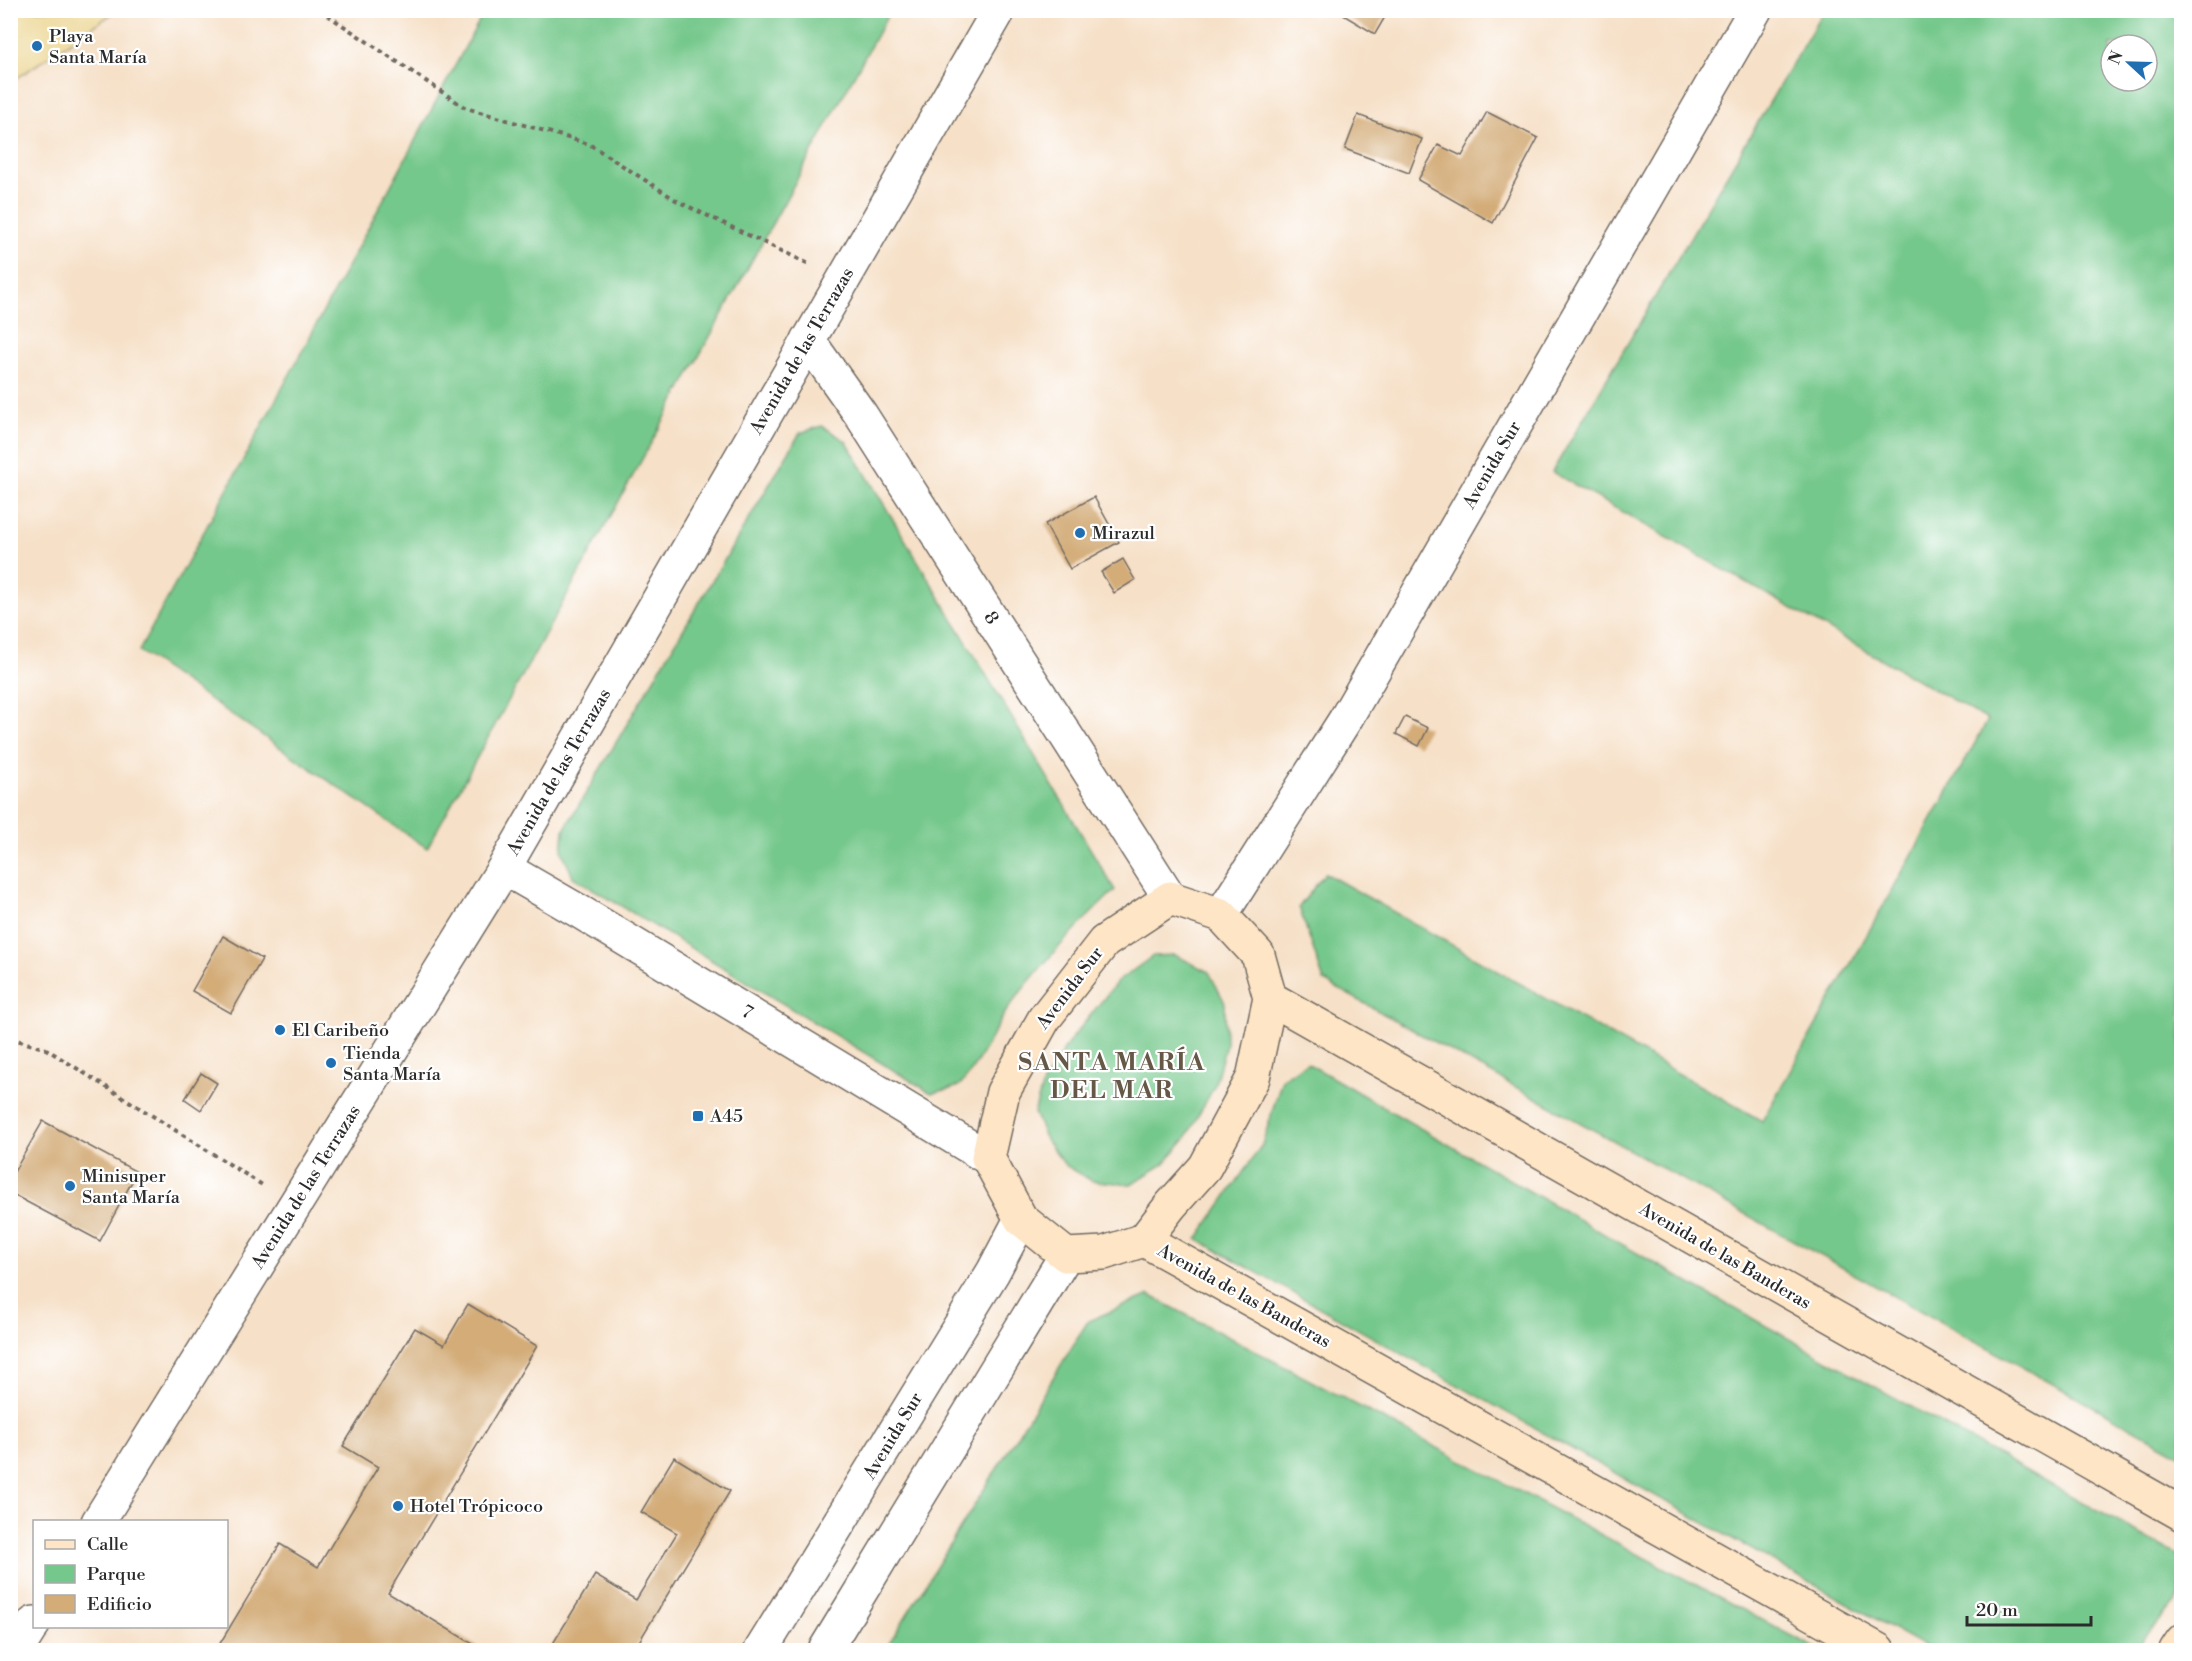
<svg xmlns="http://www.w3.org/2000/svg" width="2192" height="1661" font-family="'Libre Bodoni',serif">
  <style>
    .green { fill: #75c88b; stroke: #507a5b; stroke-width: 1.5; fill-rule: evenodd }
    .sand { fill: #eeda9e; stroke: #8c8264; stroke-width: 1.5 }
    .building { fill: #d3ac78 }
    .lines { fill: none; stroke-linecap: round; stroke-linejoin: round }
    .tertiary-casing { stroke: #726a62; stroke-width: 36 }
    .secondary-casing { stroke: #726a62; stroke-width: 36 }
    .path { stroke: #726a62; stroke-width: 4; stroke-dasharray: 4.5 4.5; stroke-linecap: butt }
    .tertiary { stroke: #fff; stroke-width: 33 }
    .secondary { stroke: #fde5c5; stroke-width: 33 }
    .poi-dot { fill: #1f6fb2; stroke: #fff; stroke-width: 2 }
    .labels { text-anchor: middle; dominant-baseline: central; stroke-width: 4.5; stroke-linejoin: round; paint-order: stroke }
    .poi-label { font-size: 18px; fill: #2b2b2b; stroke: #fff; text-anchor: start }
    .street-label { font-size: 18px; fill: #2b2b2b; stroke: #fff }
    .district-label { font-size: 24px; font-weight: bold; letter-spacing: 1.5px; fill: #665846; stroke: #fff }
  </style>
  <rect width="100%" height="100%" fill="#fff"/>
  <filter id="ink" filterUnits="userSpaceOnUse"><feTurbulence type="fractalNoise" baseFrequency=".0167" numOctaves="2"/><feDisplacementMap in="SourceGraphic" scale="12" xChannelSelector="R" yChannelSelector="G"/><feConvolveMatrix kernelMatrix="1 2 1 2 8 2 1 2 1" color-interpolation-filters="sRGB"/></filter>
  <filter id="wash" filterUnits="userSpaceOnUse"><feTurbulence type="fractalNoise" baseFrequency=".008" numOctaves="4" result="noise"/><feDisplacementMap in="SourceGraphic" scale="24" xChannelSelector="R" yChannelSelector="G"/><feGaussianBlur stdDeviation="1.35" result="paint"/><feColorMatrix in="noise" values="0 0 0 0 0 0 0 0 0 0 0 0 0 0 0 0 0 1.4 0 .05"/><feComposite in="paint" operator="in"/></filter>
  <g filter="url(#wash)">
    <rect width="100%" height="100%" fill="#f6e0c7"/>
    <!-- green -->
    <path class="green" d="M 485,10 L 890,11 L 427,848 L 139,651 L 285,383 Z
      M 1824,10 L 2181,11 L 2181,1455 L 1324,981 L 1299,907 L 1325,873 L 1762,1121 L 1988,720 L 1552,472 ZM 2111,45 L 2147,45 L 2147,81 L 2111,81 Z
      M 822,426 L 846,441 L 1115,890 C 1075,928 1037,968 1005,1013 C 995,1029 971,1078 958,1086 C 951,1090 938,1091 931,1093 L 573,877 L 562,851 L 564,830 L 800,433 Z
      M 1175,955 L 1209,972 L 1225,1003 L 1226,1045 L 1214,1087 L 1186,1138 L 1164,1164 L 1131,1184 L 1092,1181 L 1065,1165 L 1046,1140 L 1034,1113 L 1043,1083 L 1069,1042 L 1117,982 L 1153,956 Z
      M 1307,1063 L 1696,1287 L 2181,1557 L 2181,1596 L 2139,1645 L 2137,1650 L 1931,1650 L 1197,1239 L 1262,1145 L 1282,1079 Z
      M 1149,1295 L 1819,1650 L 885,1650 L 1088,1321 Z"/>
    <!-- sand -->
    <path class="sand" d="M 11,10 L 116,10 L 116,11 L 11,82 Z"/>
    <g id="blocks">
      <!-- building -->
      <path class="building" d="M 1335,10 L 1389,10 L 1375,34 Z
        M 1487,112 L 1538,138 L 1493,223 L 1418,180 L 1438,145 L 1462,156 Z
        M 1358,115 L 1422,139 L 1409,173 L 1345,149 Z
        M 1094,497 L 1119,542 L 1070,569 L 1045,524 Z
        M 1123,559 L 1135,580 L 1114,593 L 1101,572 Z
        M 1405,717 L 1428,728 L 1419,746 L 1396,734 Z
        M 223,936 L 262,959 L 231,1013 L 192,991 Z
        M 201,1073 L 217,1083 L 201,1110 L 185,1099 Z
        M 43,1121 L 137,1172 L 100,1241 L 10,1193 L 10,1179 Z
        M 468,1304 L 537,1346 L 388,1593 L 483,1650 L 216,1650 L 280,1544 L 318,1567 L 378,1467 L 343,1446 L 415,1328 L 444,1345 Z
        M 674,1457 L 730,1491 L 634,1650 L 549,1650 L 595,1575 L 636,1600 L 677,1533 L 641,1512 Z"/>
    </g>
  </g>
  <g filter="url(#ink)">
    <use href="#blocks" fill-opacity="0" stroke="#726a62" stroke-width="1.5"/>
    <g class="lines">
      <!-- tertiary casing -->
      <g class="tertiary-casing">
        <path id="tertiary" d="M 808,340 L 861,415 L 1170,898
          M 504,868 L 582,913 L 988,1158
          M 1221,915 L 1345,720 L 1755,10
          M 98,1522 L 504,868 L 999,10
          M 17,1650 L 34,1623
          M 761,1650 L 993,1272 L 1021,1219
          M 825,1650 L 1066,1255"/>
      </g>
      <!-- secondary casing -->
      <g class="secondary-casing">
        <path id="secondary" d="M 1170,898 L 1221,915 L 1258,955 L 1270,998 L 1253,1078 L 1205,1167 L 1171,1205 L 1144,1240 L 1104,1253 L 1066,1255 L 1021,1219 L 988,1158 L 1003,1092 L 1044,1019 L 1104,942 Z
          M 1270,998 L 2182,1514
          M 1144,1240 L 1878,1650
          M 2176,1650 L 2182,1641"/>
      </g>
      <!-- path -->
      <path class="path" d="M 320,10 L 466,108 L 589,144 L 679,202 L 809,264
        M 10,1038 L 46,1049 L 264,1186"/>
      <!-- tertiary -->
      <use href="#tertiary" class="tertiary"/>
      <!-- secondary -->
      <use href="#secondary" class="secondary"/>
    </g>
  </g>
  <!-- markers -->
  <g class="poi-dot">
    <circle cx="37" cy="46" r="6"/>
    <circle cx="1080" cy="533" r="6"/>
    <circle cx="280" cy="1030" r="6"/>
    <circle cx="331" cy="1063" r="6"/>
    <rect x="692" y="1110" width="12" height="12" rx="3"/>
    <circle cx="70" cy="1186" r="6"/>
    <circle cx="398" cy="1506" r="6"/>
  </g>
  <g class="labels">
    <!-- poi labels -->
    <g class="poi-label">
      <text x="49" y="36">Playa<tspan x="49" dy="21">Santa María</tspan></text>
      <text x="1092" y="533">Mirazul</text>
      <text x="292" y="1030">El Caribeño</text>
      <text x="343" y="1053">Tienda<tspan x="343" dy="21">Santa María</tspan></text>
      <text x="710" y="1116">A45</text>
      <text x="82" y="1176">Minisuper<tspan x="82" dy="21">Santa María</tspan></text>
      <text x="410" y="1506">Hotel Trópicoco</text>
    </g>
    <!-- street labels -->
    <g class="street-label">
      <text transform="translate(802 351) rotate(-60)">Avenida de las Terrazas</text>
      <text transform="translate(1492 465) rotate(-60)">Avenida Sur</text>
      <text transform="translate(991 618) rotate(57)">8</text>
      <text transform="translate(559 772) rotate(-60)">Avenida de las Terrazas</text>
      <text transform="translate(1070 988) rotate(-53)">Avenida Sur</text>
      <text transform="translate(747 1012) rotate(31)">7</text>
      <text transform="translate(306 1187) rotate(-58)">Avenida de las Terrazas</text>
      <text transform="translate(1725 1256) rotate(30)">Avenida de las Banderas</text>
      <text transform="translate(1244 1296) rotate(29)">Avenida de las Banderas</text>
      <text transform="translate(893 1436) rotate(-59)">Avenida Sur</text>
    </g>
    <!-- district labels -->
    <g class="district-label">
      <text x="1112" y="1063">SANTA MARÍA<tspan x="1112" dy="28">DEL MAR</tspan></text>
    </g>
  </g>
  <!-- margin -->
  <rect width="2192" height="1661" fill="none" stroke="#fff" stroke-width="36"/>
  <!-- legend -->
  <rect x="33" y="1520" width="195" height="108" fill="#ffffff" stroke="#aaaaaa" stroke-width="1.5"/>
  <rect x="45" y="1540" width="30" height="9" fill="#fde5c5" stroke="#aaaaaa" stroke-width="1.5"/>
  <text x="87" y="1550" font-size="18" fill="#2b2b2b">Calle</text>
  <rect x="45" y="1565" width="30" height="18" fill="#75c88b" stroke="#aaaaaa" stroke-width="1.5"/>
  <text x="87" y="1580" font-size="18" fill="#2b2b2b">Parque</text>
  <rect x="45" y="1595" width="30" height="18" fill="#d3ac78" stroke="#aaaaaa" stroke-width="1.5"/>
  <text x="87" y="1610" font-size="18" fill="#2b2b2b">Edificio</text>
  <!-- north arrow -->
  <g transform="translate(2129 63) rotate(292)"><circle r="28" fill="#ffffff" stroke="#aaaaaa" stroke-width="1.5"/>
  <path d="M0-4.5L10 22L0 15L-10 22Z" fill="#1f6fb2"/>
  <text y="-9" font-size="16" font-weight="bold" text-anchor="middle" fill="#2b2b2b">N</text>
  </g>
  <!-- scale -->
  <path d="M1967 1616v9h124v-9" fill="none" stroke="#2b2b2b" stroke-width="3"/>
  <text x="1976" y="1616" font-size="18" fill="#2b2b2b" stroke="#ffffff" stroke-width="4.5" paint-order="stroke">20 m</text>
</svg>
